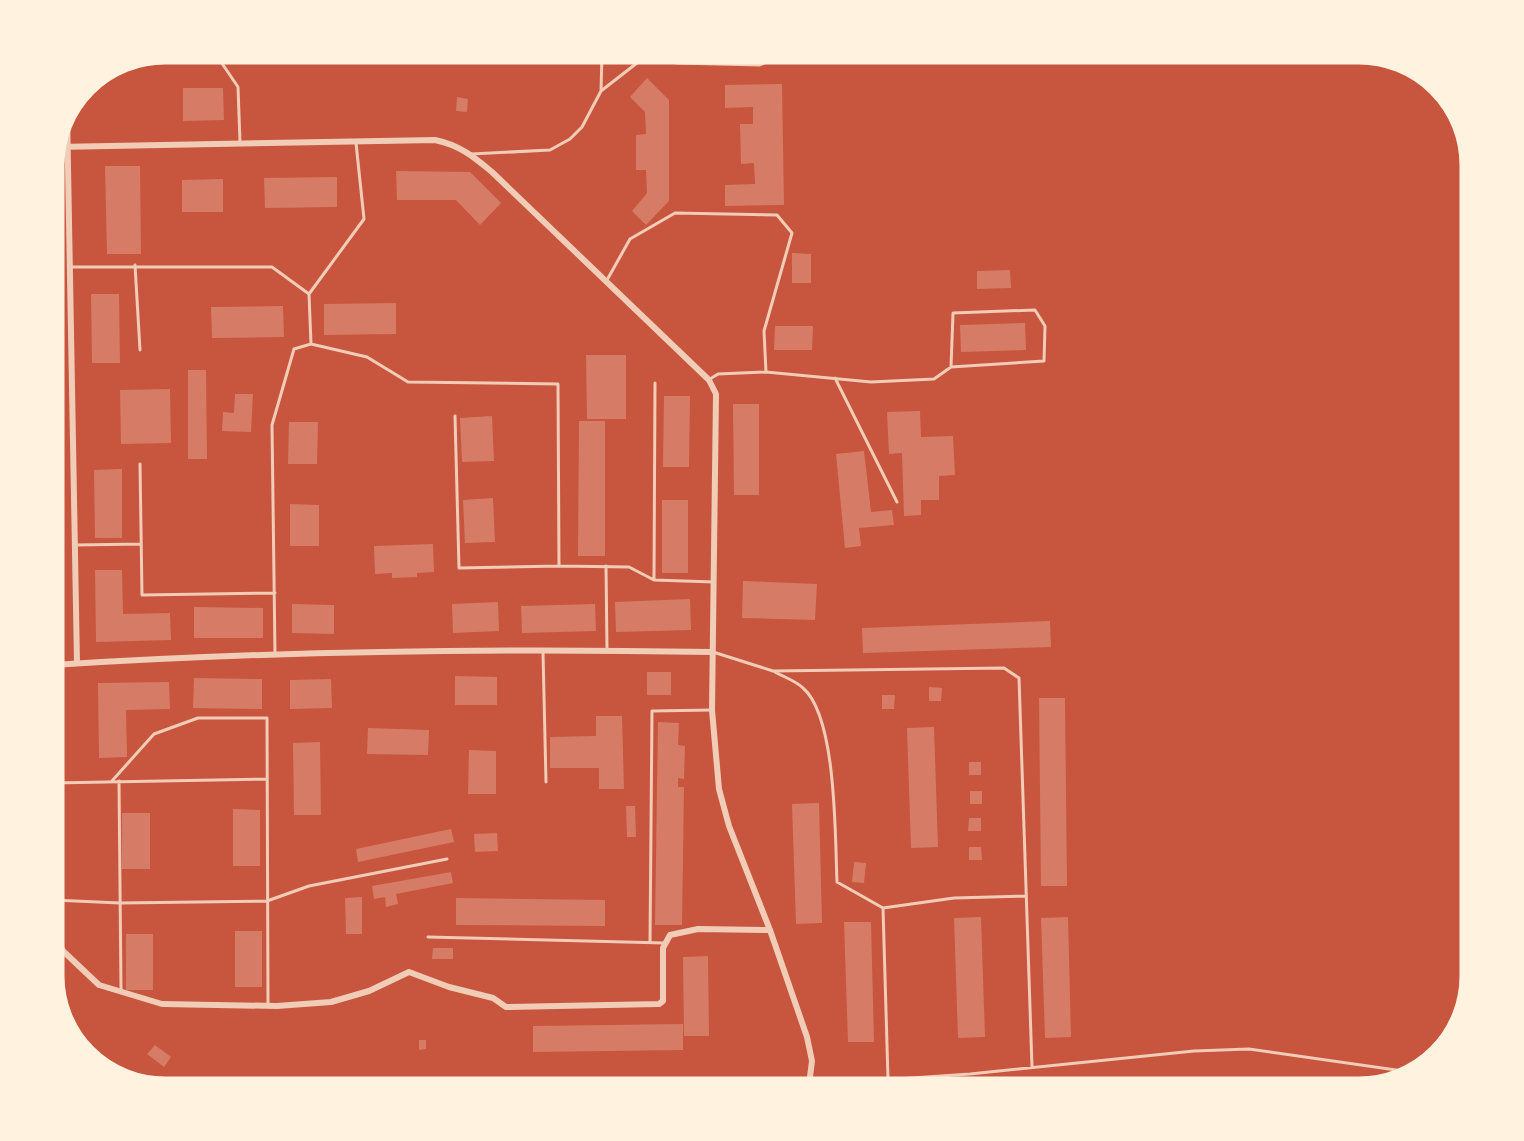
<svg xmlns="http://www.w3.org/2000/svg" width="1524" height="1141" font-family="Mulish,sans-serif">
  <style>
    .building { fill: #d67c66 }
    .lines { fill: none; stroke-linecap: round; stroke-linejoin: round }
    .service { stroke: #f1ccb7; stroke-width: 3 }
    .minor { stroke: #f1ccb7; stroke-width: 6 }
    .rim { fill: none; stroke: #fff3e0; stroke-width: 3 }
  </style>
  <rect width="100%" height="100%" fill="#c8553d"/>
  <!-- building -->
  <path class="building" d="M 647,78 L 669,100 L 669,201 L 646,225 L 632,211 L 647,193 L 646,170 L 636,170 L 636,135 L 646,134 L 645,112 L 630,97 Z
    M 782,84 L 784,205 L 725,206 L 725,185 L 755,184 L 754,163 L 741,164 L 740,124 L 753,124 L 753,107 L 725,108 L 725,85 Z
    M 183,88 L 223,88 L 224,120 L 183,121 Z
    M 457,97 L 468,99 L 467,112 L 456,111 Z
    M 105,166 L 140,166 L 141,254 L 107,254 Z
    M 396,171 L 470,172 L 501,203 L 480,225 L 456,200 L 397,200 Z
    M 337,177 L 337,207 L 265,208 L 264,178 Z
    M 223,179 L 223,212 L 182,212 L 182,180 Z
    M 792,253 L 811,254 L 811,283 L 792,283 Z
    M 1010,270 L 1011,288 L 977,289 L 977,271 Z
    M 91,294 L 119,294 L 120,363 L 92,363 Z
    M 396,303 L 396,334 L 324,335 L 324,304 Z
    M 283,306 L 284,337 L 212,338 L 211,307 Z
    M 1025,323 L 1026,350 L 961,352 L 960,325 Z
    M 775,326 L 813,326 L 812,350 L 774,350 Z
    M 586,355 L 626,355 L 626,419 L 587,419 Z
    M 188,370 L 206,370 L 207,459 L 188,459 Z
    M 170,389 L 171,443 L 121,444 L 120,390 Z
    M 235,394 L 253,394 L 251,432 L 222,431 L 223,412 L 234,413 Z
    M 664,396 L 690,396 L 689,467 L 663,467 Z
    M 733,404 L 759,404 L 759,495 L 734,495 Z
    M 920,411 L 921,437 L 953,436 L 955,475 L 939,476 L 939,500 L 921,500 L 921,515 L 904,516 L 902,453 L 889,454 L 887,412 Z
    M 492,416 L 494,461 L 462,462 L 460,418 Z
    M 579,421 L 605,421 L 605,556 L 578,556 Z
    M 289,422 L 318,422 L 317,464 L 288,464 Z
    M 864,451 L 871,512 L 892,510 L 894,525 L 859,528 L 861,546 L 845,548 L 836,454 Z
    M 122,469 L 122,538 L 95,538 L 94,470 Z
    M 493,498 L 495,542 L 465,543 L 463,500 Z
    M 662,500 L 688,500 L 688,573 L 662,573 Z
    M 290,504 L 319,505 L 319,546 L 290,546 Z
    M 433,544 L 434,572 L 417,573 L 417,577 L 392,578 L 392,573 L 375,574 L 374,546 Z
    M 95,570 L 122,570 L 123,614 L 170,613 L 171,640 L 96,642 Z
    M 743,581 L 817,584 L 815,620 L 742,618 Z
    M 690,599 L 691,630 L 616,632 L 615,602 Z
    M 498,602 L 499,631 L 453,633 L 452,604 Z
    M 292,604 L 334,605 L 334,634 L 292,633 Z
    M 595,604 L 596,631 L 522,633 L 521,606 Z
    M 194,607 L 263,608 L 263,638 L 194,638 Z
    M 1050,621 L 1051,647 L 863,653 L 862,628 Z
    M 647,672 L 671,672 L 671,695 L 647,695 Z
    M 455,676 L 497,677 L 497,705 L 455,705 Z
    M 194,678 L 262,679 L 262,709 L 193,708 Z
    M 331,679 L 332,708 L 290,709 L 290,680 Z
    M 169,682 L 170,709 L 126,710 L 127,757 L 99,758 L 98,683 Z
    M 929,687 L 942,688 L 941,701 L 929,701 Z
    M 882,695 L 895,695 L 894,709 L 882,709 Z
    M 1039,698 L 1065,698 L 1067,886 L 1041,886 Z
    M 596,716 L 622,716 L 624,789 L 599,789 L 599,768 L 550,768 L 550,737 L 596,736 Z
    M 658,722 L 679,723 L 678,745 L 685,746 L 684,779 L 678,778 L 678,787 L 684,787 L 682,925 L 655,925 Z
    M 934,727 L 938,847 L 911,848 L 907,728 Z
    M 368,728 L 429,730 L 428,755 L 367,754 Z
    M 320,742 L 321,815 L 294,815 L 293,743 Z
    M 469,750 L 496,751 L 496,794 L 468,794 Z
    M 969,762 L 981,762 L 981,775 L 969,775 Z
    M 970,791 L 982,791 L 982,804 L 970,804 Z
    M 819,803 L 822,923 L 796,924 L 792,804 Z
    M 626,806 L 635,806 L 636,837 L 627,837 Z
    M 233,809 L 260,810 L 260,866 L 233,866 Z
    M 122,813 L 150,813 L 150,869 L 122,869 Z
    M 969,818 L 981,818 L 981,831 L 968,831 Z
    M 451,829 L 454,842 L 358,862 L 356,849 Z
    M 497,833 L 498,851 L 475,852 L 474,834 Z
    M 969,847 L 981,847 L 982,860 L 969,860 Z
    M 854,862 L 866,863 L 864,883 L 852,882 Z
    M 451,872 L 453,883 L 396,894 L 398,904 L 386,907 L 385,897 L 374,899 L 372,886 Z
    M 362,897 L 362,934 L 346,934 L 345,898 Z
    M 456,898 L 605,900 L 605,926 L 456,925 Z
    M 981,917 L 985,1037 L 958,1038 L 954,918 Z
    M 1068,917 L 1071,1037 L 1045,1038 L 1041,918 Z
    M 844,922 L 871,922 L 874,1042 L 848,1042 Z
    M 235,931 L 262,931 L 262,987 L 235,987 Z
    M 126,934 L 153,934 L 153,990 L 126,990 Z
    M 433,948 L 453,948 L 453,959 L 432,959 Z
    M 708,956 L 709,1036 L 684,1036 L 683,957 Z
    M 683,1024 L 683,1050 L 533,1052 L 533,1026 Z
    M 419,1040 L 426,1040 L 426,1049 L 419,1050 Z
    M 155,1045 L 171,1057 L 164,1067 L 147,1054 Z
    M 1325,1079 L 1346,1080 L 1345,1088 L 1325,1088 Z"/>
  <g class="lines">
    <!-- service -->
    <path class="service" d="M 215,53 L 238,87 L 240,142
      M 601,91 L 646,56 L 677,63 L 760,65 L 784,53
      M 471,154 L 550,150 L 570,139 L 582,127 L 601,91 L 602,53
      M 135,265 L 140,350
      M 71,267 L 272,267 L 309,294
      M 607,280 L 630,239 L 675,213 L 777,215 L 792,233 L 764,331 L 766,372
      M 311,344 L 367,357 L 408,382 L 558,384 L 559,566 L 629,567 L 654,580 L 714,582
      M 835,378 L 897,502
      M 710,379 L 718,374 L 766,372 L 871,382 L 934,379 L 951,367 L 1044,361 L 1045,326 L 1035,310 L 953,313 L 951,367
      M 455,416 L 459,568 L 559,566
      M 140,464 L 142,595 L 275,593
      M 76,545 L 141,544
      M 606,566 L 607,650
      M 654,580 L 655,383
      M 543,652 L 546,782
      M 713,652 L 773,671 L 1004,668 L 1019,678 L 1032,1067
      M 275,654 L 272,425 L 294,349 L 311,344 L 309,294 L 364,219 L 356,143
      M 775,672 C 784,677 796,681 803,688 C 837,717 835,838 837,882 L 883,908 L 888,1079
      M 119,781 L 121,990
      M 111,782 L 154,734 L 198,718 L 267,718 L 268,1004
      M 53,783 L 267,779
      M 53,900 L 120,903 L 267,901 L 309,886 L 447,859
      M 883,908 L 954,898 L 1025,896
      M 428,937 L 664,943
      M 650,943 L 652,711 L 712,710
      M 809,1085 L 970,1074 L 1194,1051 L 1249,1049 L 1410,1072"/>
    <!-- minor -->
    <path class="minor" d="M 67,111 L 77,663
      M 56,147 L 435,140 C 459,145 473,156 492,172 L 709,380 L 716,394 L 712,710 L 719,789 L 729,826 L 770,930 L 807,1037 L 812,1061 L 809,1085 L 806,1088
      M 53,665 C 273,651 493,648 713,652
      M 53,933 L 63,951 L 99,985 L 162,1004 L 277,1006 L 331,1002 L 369,991 L 409,972 L 449,987 L 493,998 L 506,1007 L 659,1004 L 663,1001 L 663,948 L 670,935 L 698,929 L 770,930"/>
  </g>
  <!-- crop -->
  <path d="M0 0H1524V1141H0ZM165 63H1359A102 102 0 0 1 1461 165V976A102 102 0 0 1 1359 1078H165A102 102 0 0 1 63 976V165A102 102 0 0 1 165 63Z" fill="#fff3e0" fill-rule="evenodd"/>
  <path class="rim" d="M165 63H1359A102 102 0 0 1 1461 165V976A102 102 0 0 1 1359 1078H165A102 102 0 0 1 63 976V165A102 102 0 0 1 165 63Z"/>
</svg>
